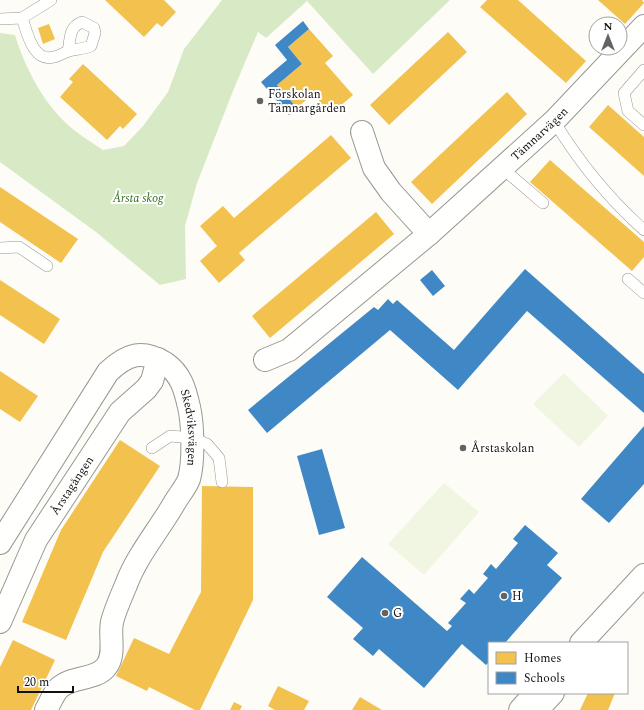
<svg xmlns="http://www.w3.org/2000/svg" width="644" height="710" font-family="Spectral,serif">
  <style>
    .forest { fill: #d8eac5 }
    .pitch { fill: #f0f6e1 }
    .homes { fill: #f2c14e }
    .schools { fill: #3f88c5 }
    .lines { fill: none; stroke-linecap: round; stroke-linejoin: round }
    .lane-casing { stroke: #979795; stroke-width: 12 }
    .street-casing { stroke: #979795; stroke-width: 24 }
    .lane { stroke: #fffffe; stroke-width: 11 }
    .street { stroke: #fffffe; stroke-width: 22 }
    .poi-dot { fill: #646362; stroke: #fff; stroke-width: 1.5 }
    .labels { text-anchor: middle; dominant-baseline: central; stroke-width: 4; stroke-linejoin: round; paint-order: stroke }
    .poi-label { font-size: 12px; fill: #111; stroke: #fff; text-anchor: start }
    .street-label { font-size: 12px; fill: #111; stroke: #fff }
    .park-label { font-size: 12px; font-style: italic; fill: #2f6b1f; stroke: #fff }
  </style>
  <rect width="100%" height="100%" fill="#fdfcf7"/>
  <!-- forest -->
  <path class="forest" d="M 222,0 L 450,0 L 373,74 L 307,1 L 266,38 L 258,32 L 235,86 L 197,183 L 185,226 L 186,279 L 160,285 L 96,232 L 0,162 L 0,33 L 15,35 C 25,67 41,99 66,123 C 76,133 91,142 103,150 L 124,146 L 143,126 L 168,92 L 184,49 Z"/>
  <!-- pitch -->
  <path class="pitch" d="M 564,373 L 608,416 L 579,447 L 533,404 Z
    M 444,483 L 479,512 L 424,575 L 388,544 Z"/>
  <!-- homes -->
  <path class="homes" d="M 105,0 L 164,0 L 176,12 L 162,27 L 157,23 L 144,37 Z
    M 487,0 L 518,0 L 586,61 L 566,83 L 480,7 Z
    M 598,0 L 642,0 L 644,3 L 625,24 Z
    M 49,24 L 55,39 L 43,44 L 38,28 Z
    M 309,29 L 333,56 L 325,63 L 353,95 L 331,114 L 313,94 L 297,108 L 277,85 L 302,64 L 288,47 Z
    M 448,32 L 467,52 L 389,125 L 370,105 Z
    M 83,64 L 137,114 L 123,129 L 120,126 L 107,140 L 60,97 L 73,82 L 69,79 Z
    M 507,92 L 527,114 L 432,204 L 411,182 Z
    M 608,105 L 644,137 L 644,176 L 589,127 Z
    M 331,135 L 351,158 L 239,253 L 245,260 L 219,283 L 200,261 L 217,246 L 200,226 L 223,206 L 234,218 Z
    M 550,160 L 644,242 L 644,257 L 632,271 L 530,182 Z
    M 0,187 L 78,239 L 61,263 L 0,222 Z
    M 376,212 L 394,234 L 270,338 L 252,316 Z
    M 0,280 L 60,319 L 44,344 L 0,315 Z
    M 0,371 L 38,396 L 20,422 L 0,409 Z
    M 120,440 L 160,466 L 103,552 L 66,640 L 22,622 L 61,530 Z
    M 202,486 L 253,487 L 253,600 L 200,710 L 195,710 L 149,687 L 147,691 L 116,676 L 134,638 L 169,654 L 201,592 Z
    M 13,640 L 55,660 L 31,710 L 0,710 L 0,667 Z
    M 278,686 L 309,701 L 304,710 L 275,710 L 268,706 Z
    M 588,693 L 615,693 L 608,710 L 580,710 Z
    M 360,697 L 382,710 L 352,710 Z
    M 234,702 L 242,706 L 240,710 L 230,710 Z"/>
  <!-- schools -->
  <path class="schools" d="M 303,21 L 309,29 L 288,47 L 302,64 L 277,85 L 297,108 L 289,115 L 261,82 L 287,60 L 275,45 Z
    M 525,269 L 644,374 L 644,413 L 527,311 L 458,390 L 390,330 L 267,433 L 248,410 L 374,307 L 378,310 L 388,299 L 393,304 L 397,300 L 454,350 Z
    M 432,270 L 445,286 L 433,296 L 420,280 Z
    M 644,426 L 644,484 L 609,523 L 581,499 Z
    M 322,449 L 345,528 L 319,535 L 297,456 Z
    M 525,525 L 558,553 L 547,565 L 562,578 L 505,643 L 489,643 L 489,662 L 486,665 L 462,644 L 424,688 L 379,649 L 373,656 L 353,639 L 363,628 L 327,597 L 362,557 L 447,631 L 452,626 L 448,623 L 466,603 L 460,599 L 469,589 L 474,594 L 488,578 L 483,574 L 491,564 L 496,569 L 518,543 L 513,539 Z"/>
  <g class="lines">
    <!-- lane casing -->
    <g class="lane-casing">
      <path id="lane" d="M 22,18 C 27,32 33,63 54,57 C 60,56 64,52 69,51 C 77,49 83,49 91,46 L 95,33 L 94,28 L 82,22 C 68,28 71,38 68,51
        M 0,19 L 22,18 L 51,0
        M 644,70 L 624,93 L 628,111 L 644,125
        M 554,121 C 579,162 608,198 644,230
        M 502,168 L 543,203
        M 0,248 L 19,247 L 47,266
        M 628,279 L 644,293
        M 152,448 L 170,436 L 192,438 L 207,444 L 219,458 L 222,482"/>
    </g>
    <!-- street casing -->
    <g class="street-casing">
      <g id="street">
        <path d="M 362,132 L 374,168 L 391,192 L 429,234"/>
        <path id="s1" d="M 265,360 L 289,350 L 429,234 L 554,121 L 644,26"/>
        <path id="s2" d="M 0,543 L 108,372 C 127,354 142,349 165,363 C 181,374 185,389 189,407 C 193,424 194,462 189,479 C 186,487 179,495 175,502 C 159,530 137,555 126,585 C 121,597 115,610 112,622 C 109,636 116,655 106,667 C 96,680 73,676 60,687 C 54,692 50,703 46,710"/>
        <path id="s3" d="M 0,622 L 36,540 L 120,412 L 146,389 L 152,381 L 158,359"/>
        <path d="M 581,643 L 644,575"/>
        <path d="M 520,710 L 535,693"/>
        <path d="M 537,710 L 553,693"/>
      </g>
    </g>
    <!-- lane -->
    <use href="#lane" class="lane"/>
    <!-- street -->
    <use href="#street" class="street"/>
  </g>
  <!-- markers -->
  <g class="poi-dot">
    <circle cx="260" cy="101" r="4"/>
    <circle cx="463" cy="448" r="4"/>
    <circle cx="504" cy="596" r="4"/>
    <circle cx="385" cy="613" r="4"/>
  </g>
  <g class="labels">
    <!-- poi labels -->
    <g class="poi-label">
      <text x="268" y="94">Förskolan<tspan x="268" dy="14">Tämnargården</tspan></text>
      <text x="471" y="448">Årstaskolan</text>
      <text x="512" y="596">H</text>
      <text x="393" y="613">G</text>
    </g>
    <!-- street labels -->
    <g class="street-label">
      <text stroke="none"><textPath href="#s1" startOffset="357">Tämnarvägen</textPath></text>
      <text stroke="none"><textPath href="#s2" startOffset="338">Skedviksvägen</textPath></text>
      <text stroke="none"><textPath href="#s3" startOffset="155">Årstagången</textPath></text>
    </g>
    <!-- park labels -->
    <g class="park-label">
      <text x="138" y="198">Årsta skog</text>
    </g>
  </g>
  <!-- legend -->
  <rect x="488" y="642" width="140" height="52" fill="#ffffff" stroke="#a0a0a0"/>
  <rect x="496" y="652" width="20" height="12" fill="#f2c14e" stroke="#a0a0a0"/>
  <text x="524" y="662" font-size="12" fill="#111111">Homes</text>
  <rect x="496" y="672" width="20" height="12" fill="#3f88c5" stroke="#a0a0a0"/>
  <text x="524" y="682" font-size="12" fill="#111111">Schools</text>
  <!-- north arrow -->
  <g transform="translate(608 36)"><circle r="19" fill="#ffffff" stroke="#a0a0a0"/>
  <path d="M0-3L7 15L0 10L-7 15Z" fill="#646362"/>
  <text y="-6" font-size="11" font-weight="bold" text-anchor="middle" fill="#111111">N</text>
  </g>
  <!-- scale -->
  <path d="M18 686v6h55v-6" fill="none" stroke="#111111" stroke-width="2"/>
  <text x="24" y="686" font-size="12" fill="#111111" stroke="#ffffff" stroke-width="3" paint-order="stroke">20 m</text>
</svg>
